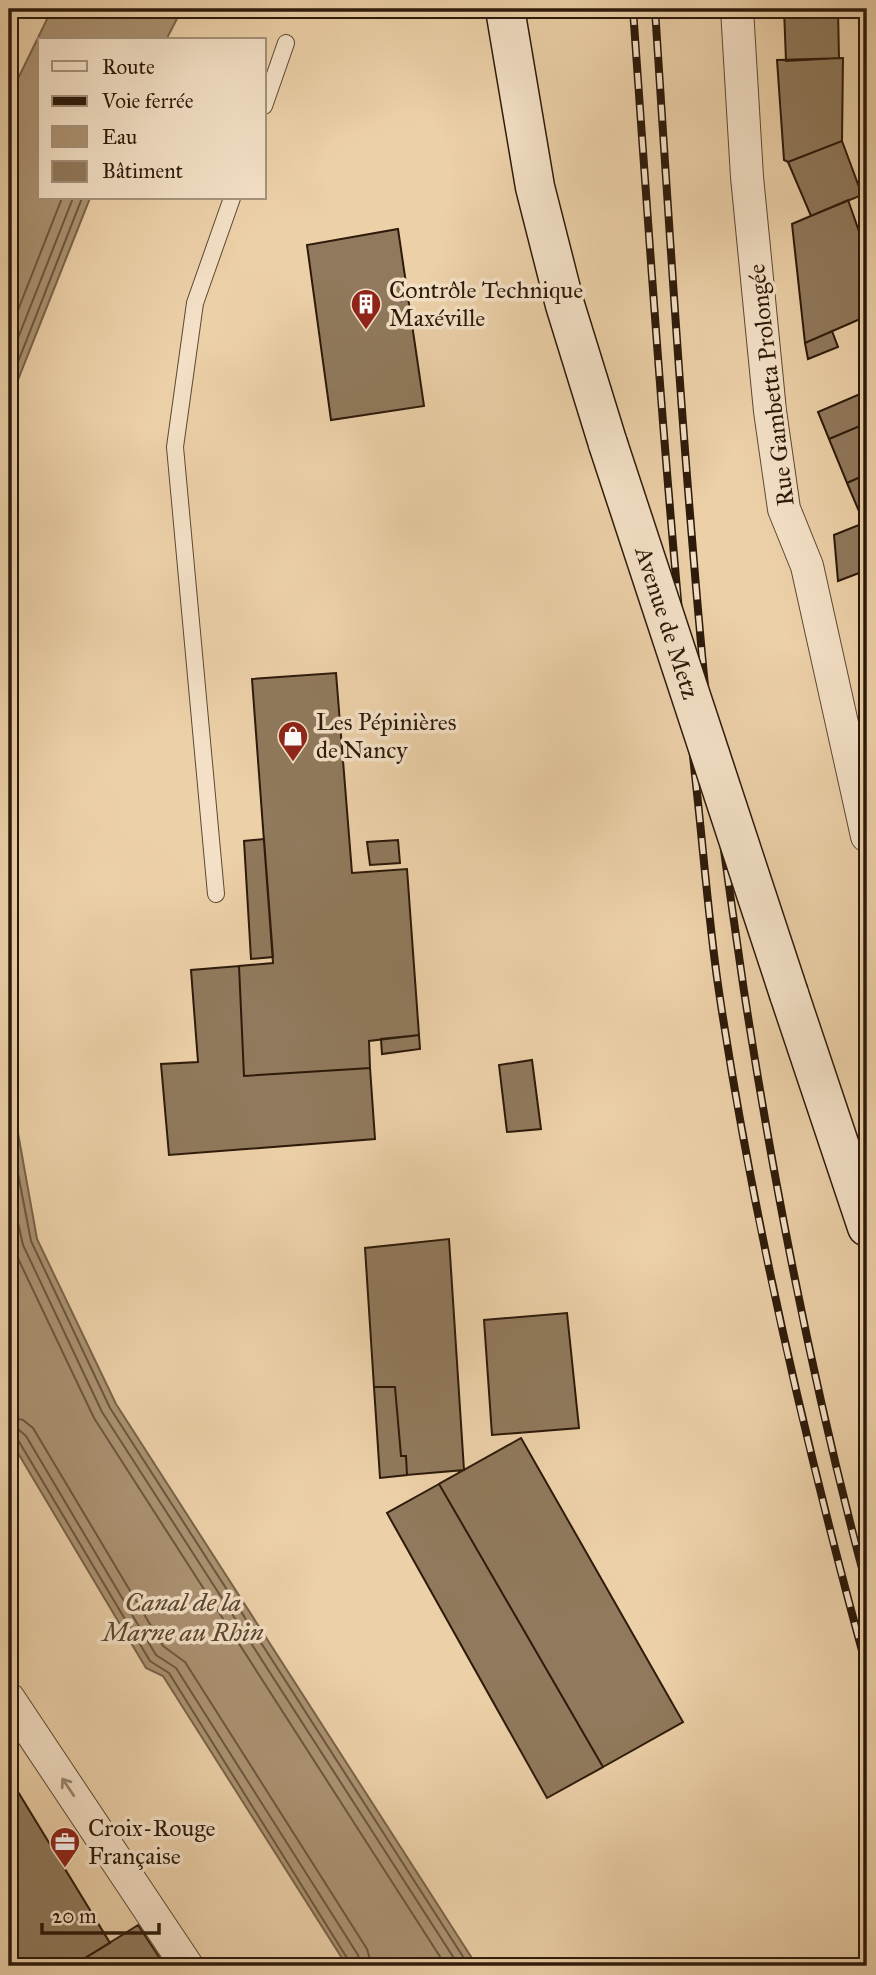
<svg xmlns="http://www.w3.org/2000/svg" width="876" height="1975" font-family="'IM FELL Great Primer',serif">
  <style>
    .water { fill: #ab9272; stroke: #796248; stroke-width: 2 }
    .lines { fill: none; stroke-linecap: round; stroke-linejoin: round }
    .shore { stroke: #6c563e; stroke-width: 2 }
    .building { fill: #90795c; stroke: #2d1a0a; stroke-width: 2 }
    .service-casing { stroke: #5d4832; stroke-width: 18 }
    .minor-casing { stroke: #5d4832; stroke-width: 34 }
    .secondary-casing { stroke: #2d1a0a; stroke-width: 41 }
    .service { stroke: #f3e0c6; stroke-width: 16 }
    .minor { stroke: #f3e0c6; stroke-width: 32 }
    .secondary { stroke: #f3e0c6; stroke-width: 38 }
    .rail-casing { stroke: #2d1a0a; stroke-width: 8 }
    .rail { stroke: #f3e0c6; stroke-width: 5; stroke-dasharray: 16; stroke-linecap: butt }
    .secondary-bridge-casing { stroke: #2d1a0a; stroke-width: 41; stroke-linecap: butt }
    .secondary-bridge { stroke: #f3e0c6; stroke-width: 38 }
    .oneway { stroke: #9a8771 }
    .labels { text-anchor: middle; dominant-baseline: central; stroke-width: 7; stroke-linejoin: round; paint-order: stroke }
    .poi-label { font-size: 24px; fill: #2d1a0a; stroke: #f3e0c6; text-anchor: start }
    .street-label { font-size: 24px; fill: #2d1a0a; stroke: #f3e0c6 }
    .water-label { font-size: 26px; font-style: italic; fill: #59442e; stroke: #f3e0c6 }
  </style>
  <rect width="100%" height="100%" fill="#ecd0a8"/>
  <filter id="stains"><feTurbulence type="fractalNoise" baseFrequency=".00286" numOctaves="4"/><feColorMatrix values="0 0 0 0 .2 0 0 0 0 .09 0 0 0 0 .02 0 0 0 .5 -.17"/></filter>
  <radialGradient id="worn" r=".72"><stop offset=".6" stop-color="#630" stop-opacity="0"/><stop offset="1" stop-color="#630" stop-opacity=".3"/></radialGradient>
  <!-- water -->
  <path class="water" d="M 52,9 L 182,9 L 166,40 L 40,40 L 40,198 L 90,198 L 12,395 L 9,461 L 9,97 Z
    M 9,1083 L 37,1239 L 116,1404 L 477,1966 L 347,1966 L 163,1676 L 146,1668 L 9,1438 Z"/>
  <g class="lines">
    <!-- shore -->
    <path class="shore" d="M 9,333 L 62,198
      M 9,361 L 73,198
      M 9,385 L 82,198
      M 9,1127 L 31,1241 L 110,1408 L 469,1966
      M 9,1182 L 23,1245 L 102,1412 L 459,1966
      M 9,1230 L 14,1250 L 94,1418 L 446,1966
      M 9,1417 L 23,1420 L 33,1428 L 163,1646 L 185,1662 L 367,1949 L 372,1966
      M 9,1428 L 18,1429 L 26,1436 L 156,1655 L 176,1668 L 358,1955 L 361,1966
      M 9,1436 L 18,1440 L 150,1661 L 169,1673 L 352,1966"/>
  </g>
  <!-- building -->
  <path class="building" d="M 784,9 L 838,9 L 839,58 L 786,61 Z
    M 843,58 L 842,141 L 788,162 L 784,160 L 777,60 Z
    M 842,141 L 862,195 L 811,216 L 788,162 Z
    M 848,200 L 867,254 L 867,316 L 805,343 L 792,224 Z
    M 398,229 L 424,406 L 331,420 L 307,245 Z
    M 832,331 L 838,347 L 808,359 L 805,343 Z
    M 867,391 L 867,423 L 829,439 L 818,412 Z
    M 867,423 L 867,474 L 847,483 L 829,439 Z
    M 867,474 L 867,570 L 838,581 L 834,535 L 864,523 L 847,483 Z
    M 336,673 L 352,873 L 407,869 L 419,1035 L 369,1041 L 370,1068 L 244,1076 L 239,966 L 273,963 L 252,679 Z
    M 264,839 L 273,957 L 251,959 L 244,841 Z
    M 398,840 L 400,863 L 370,865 L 367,842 Z
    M 239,966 L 244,1076 L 370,1068 L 375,1139 L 169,1155 L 161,1064 L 198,1062 L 191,970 Z
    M 419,1035 L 420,1049 L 382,1054 L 381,1039 Z
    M 532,1060 L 541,1129 L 507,1132 L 499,1065 Z
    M 449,1239 L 464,1470 L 407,1475 L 406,1456 L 401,1456 L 395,1387 L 374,1387 L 365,1248 Z
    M 567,1313 L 579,1428 L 492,1435 L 484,1320 Z
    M 374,1387 L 395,1387 L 401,1456 L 406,1456 L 407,1475 L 380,1478 Z
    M 521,1438 L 683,1722 L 603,1767 L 439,1484 Z
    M 439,1484 L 603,1767 L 547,1798 L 387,1513 Z
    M 9,1777 L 110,1943 L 72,1966 L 9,1966 Z
    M 138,1925 L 165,1966 L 72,1966 L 127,1932 Z"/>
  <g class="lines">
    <!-- service casing -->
    <g class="service-casing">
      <path id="service" d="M 264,106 L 286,43
        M 216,894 L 175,447 L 195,303 L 232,198"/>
    </g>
    <!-- minor casing -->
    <g class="minor-casing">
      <path id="minor" d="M 737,9 L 747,177 L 770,411 L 784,509 L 807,566 L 867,836
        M 9,1699 L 187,1966"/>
    </g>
    <!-- secondary casing -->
    <g class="secondary-casing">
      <path id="secondary" d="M 505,9 L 535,187 L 565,305 L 608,444
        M 789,994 L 867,1227"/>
    </g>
    <!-- service -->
    <use href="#service" class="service"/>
    <!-- minor -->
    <use href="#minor" class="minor"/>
    <!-- secondary -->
    <use href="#secondary" class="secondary"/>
    <!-- rail casing -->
    <g class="rail-casing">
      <path id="rail" d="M 633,9 C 651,264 668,520 695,775 C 703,845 708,915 718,985 C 752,1216 805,1443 867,1669
        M 655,9 C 670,238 684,468 706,697 C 715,795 730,893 744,991 C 775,1192 814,1391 867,1587"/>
    </g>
    <!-- rail -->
    <use href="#rail" class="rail"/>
    <!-- secondary-bridge casing -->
    <g class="secondary-bridge-casing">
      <path id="secondary-bridge" d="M 608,444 L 789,994"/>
    </g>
    <!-- secondary-bridge -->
    <use href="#secondary-bridge" class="secondary-bridge"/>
  </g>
  <!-- one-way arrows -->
  <defs><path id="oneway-shaft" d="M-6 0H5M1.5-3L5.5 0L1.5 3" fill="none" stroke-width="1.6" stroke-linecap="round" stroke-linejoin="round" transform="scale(1.75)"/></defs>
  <use class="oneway" href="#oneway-shaft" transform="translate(68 1787) rotate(-124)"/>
  <!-- icons -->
  <defs>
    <g id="building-pin" transform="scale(1.575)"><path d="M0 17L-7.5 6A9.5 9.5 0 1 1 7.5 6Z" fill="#8f2418" stroke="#f3e0c6"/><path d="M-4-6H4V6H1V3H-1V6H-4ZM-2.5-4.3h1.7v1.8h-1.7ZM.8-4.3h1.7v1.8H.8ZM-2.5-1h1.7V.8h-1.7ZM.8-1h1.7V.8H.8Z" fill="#fff"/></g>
    <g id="shop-pin" transform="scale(1.575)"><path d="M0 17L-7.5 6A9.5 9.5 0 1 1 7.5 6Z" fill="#8f2418" stroke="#f3e0c6"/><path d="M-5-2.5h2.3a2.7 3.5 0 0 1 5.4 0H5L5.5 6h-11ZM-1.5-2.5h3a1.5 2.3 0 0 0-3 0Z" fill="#fff"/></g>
    <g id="office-pin" transform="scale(1.575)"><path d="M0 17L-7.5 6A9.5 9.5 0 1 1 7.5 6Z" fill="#8f2418" stroke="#f3e0c6"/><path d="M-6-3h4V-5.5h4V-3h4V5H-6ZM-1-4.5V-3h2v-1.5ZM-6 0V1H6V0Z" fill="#fff"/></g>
  </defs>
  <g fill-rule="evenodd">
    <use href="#building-pin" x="366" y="304"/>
    <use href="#shop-pin" x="293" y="736"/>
    <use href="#office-pin" x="65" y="1842"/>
  </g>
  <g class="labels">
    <!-- poi labels -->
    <g class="poi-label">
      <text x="389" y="290">Contrôle Technique<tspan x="389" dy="28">Maxéville</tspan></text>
      <text x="316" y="722">Les Pépinières<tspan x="316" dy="28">de Nancy</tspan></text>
      <text x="88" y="1828">Croix-Rouge<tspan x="88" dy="28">Française</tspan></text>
    </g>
    <!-- street labels -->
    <g class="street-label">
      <text transform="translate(771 385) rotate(-97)">Rue Gambetta Prolongée</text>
      <text transform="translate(667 623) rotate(72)">Avenue de Metz</text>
    </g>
    <!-- water labels -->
    <g class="water-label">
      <text x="183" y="1602">Canal de la<tspan x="183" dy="30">Marne au Rhin</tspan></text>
    </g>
  </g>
  <!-- margin -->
  <rect width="876" height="1975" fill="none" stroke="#ecd0a8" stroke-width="35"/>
  <rect x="10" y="10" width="855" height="1954" fill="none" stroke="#2d1a0a" stroke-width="3.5"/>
  <rect x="18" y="18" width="841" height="1940" fill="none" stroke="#2d1a0a" stroke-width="2"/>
  <!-- legend -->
  <rect x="38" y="38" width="228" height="161" fill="#f3e0c6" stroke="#a4917b" stroke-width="2"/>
  <rect x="52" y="61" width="35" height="10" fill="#f3e0c6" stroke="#a4917b" stroke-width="2"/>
  <text x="102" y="74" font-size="21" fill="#2d1a0a">Route</text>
  <rect x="52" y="96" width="35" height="10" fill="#2d1a0a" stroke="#a4917b" stroke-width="2"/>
  <text x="102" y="108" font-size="21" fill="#2d1a0a">Voie ferrée</text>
  <rect x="52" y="126" width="35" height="21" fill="#ab9272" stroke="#a4917b" stroke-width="2"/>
  <text x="102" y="144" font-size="21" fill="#2d1a0a">Eau</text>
  <rect x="52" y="161" width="35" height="21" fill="#90795c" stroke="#a4917b" stroke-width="2"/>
  <text x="102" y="178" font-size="21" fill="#2d1a0a">Bâtiment</text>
  <!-- scale -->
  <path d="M42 1923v10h117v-10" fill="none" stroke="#2d1a0a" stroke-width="3.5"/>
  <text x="52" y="1923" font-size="21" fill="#2d1a0a" stroke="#f3e0c6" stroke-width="5" paint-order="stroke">20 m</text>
  <rect width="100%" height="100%" filter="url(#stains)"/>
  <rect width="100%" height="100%" fill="url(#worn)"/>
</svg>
